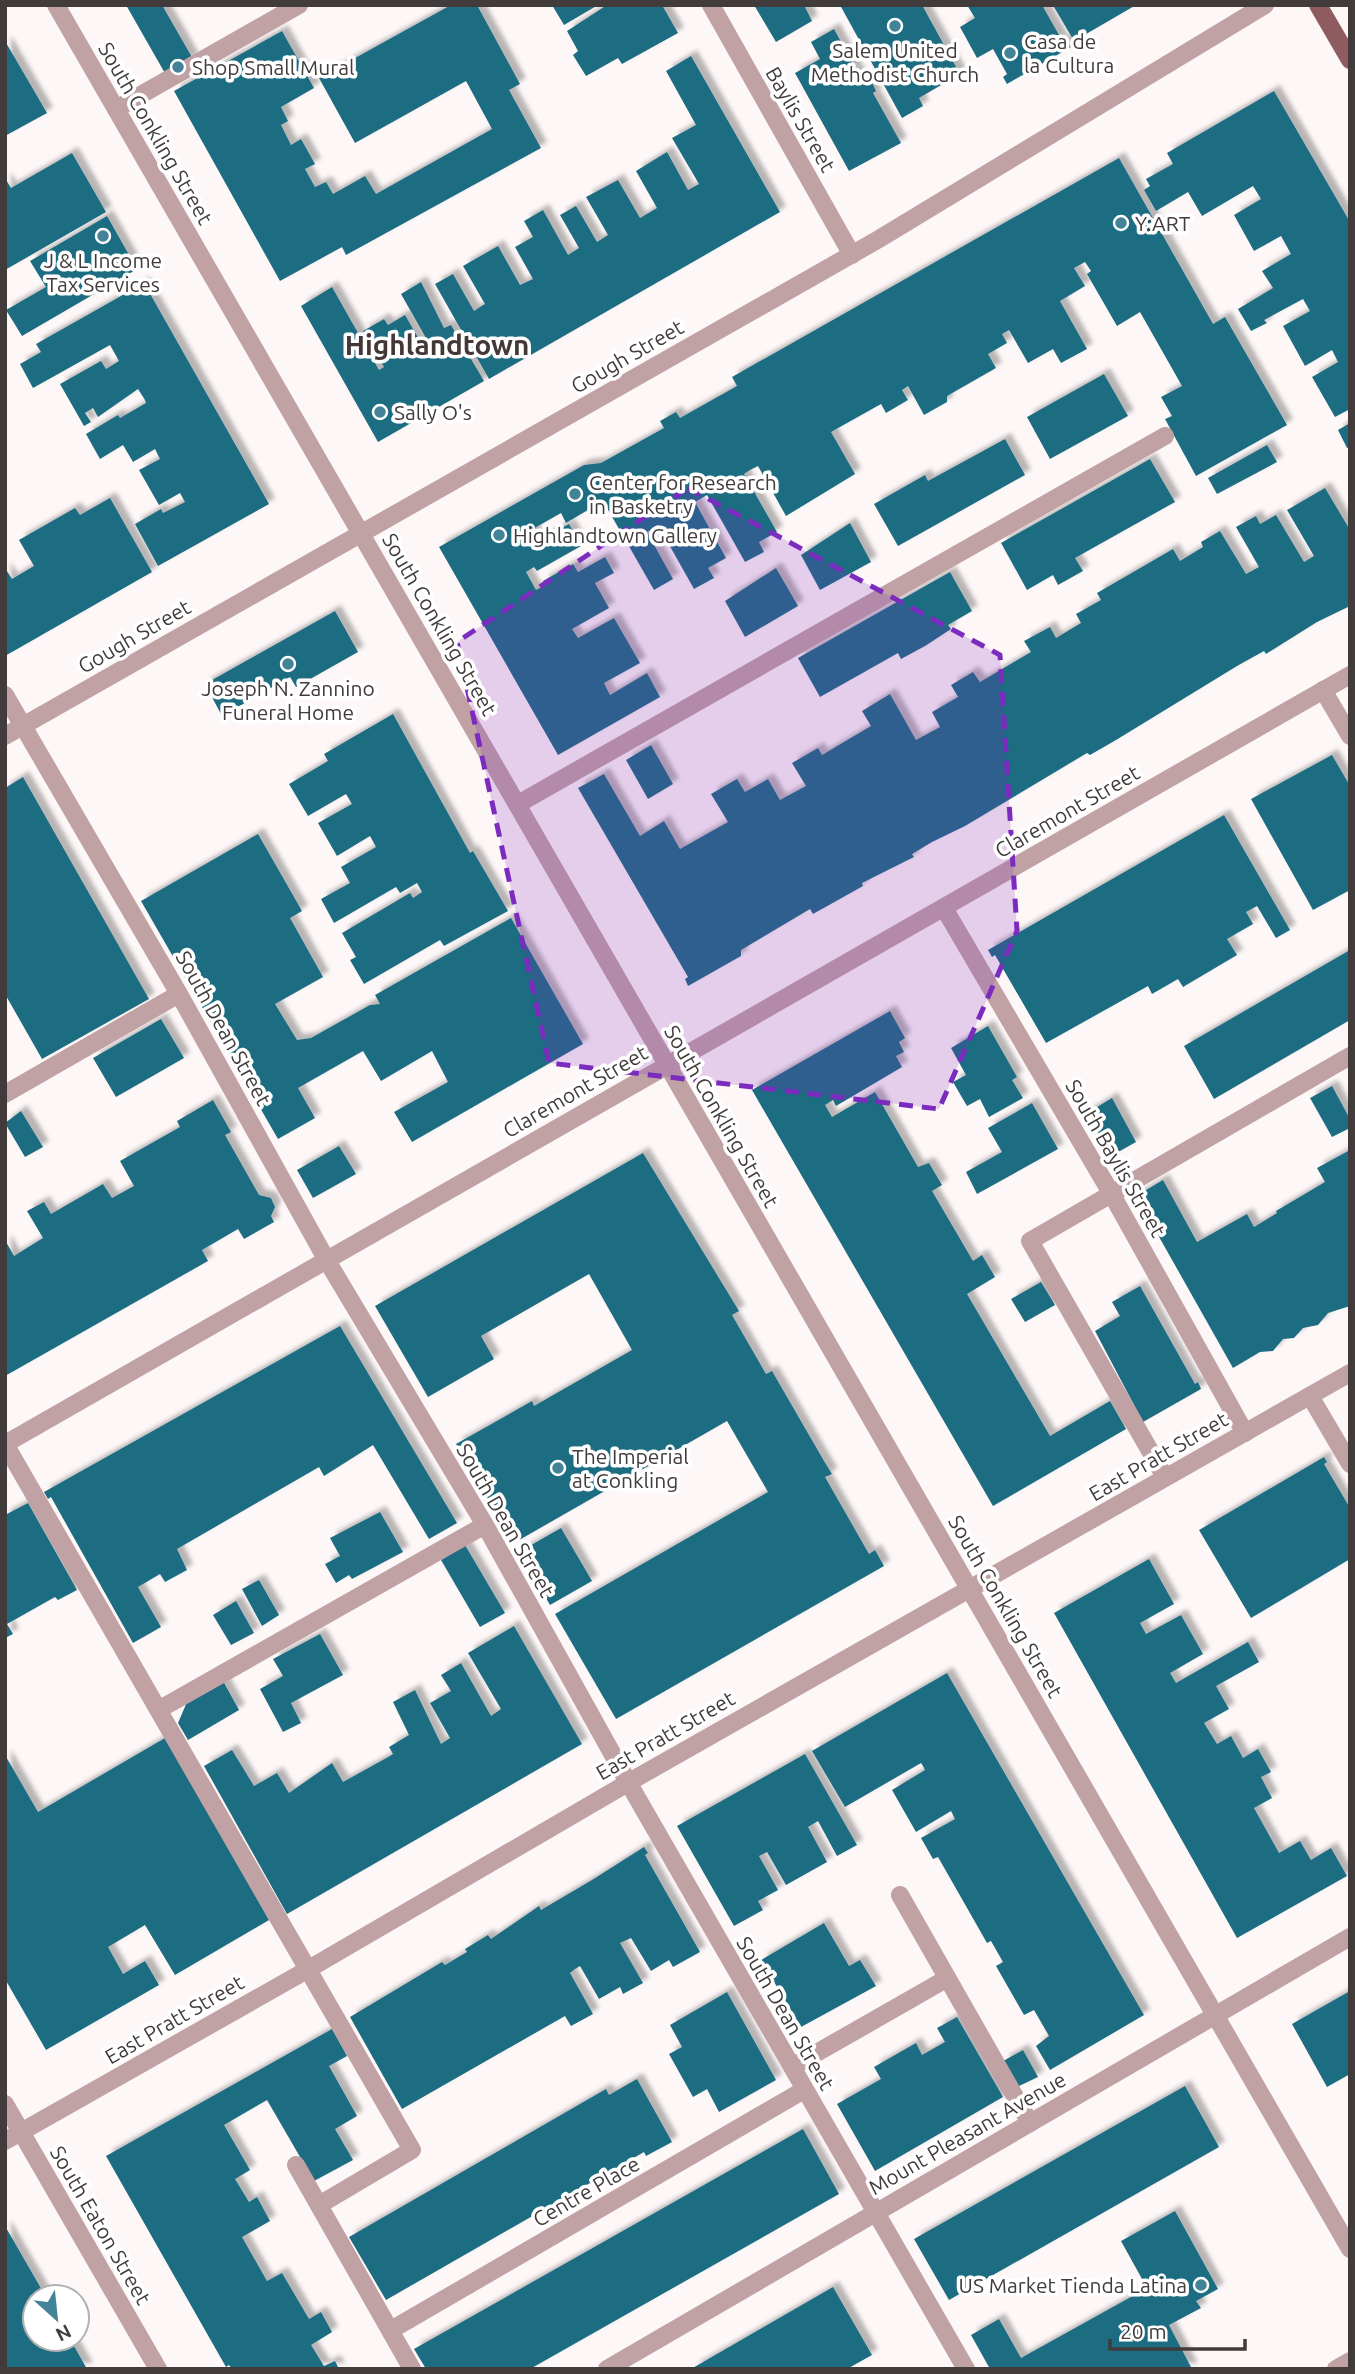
<svg xmlns="http://www.w3.org/2000/svg" width="1355" height="2374" font-family="Ubuntu,sans-serif">
  <style>
    .building { fill: #1e6c82; filter: url(#shadow) }
    .lines { fill: none; stroke-linecap: round; stroke-linejoin: round }
    .service { stroke: #c1a2a4; stroke-width: 18 }
    .minor { stroke: #c1a2a4; stroke-width: 18 }
    .tertiary { stroke: #c1a2a4; stroke-width: 18 }
    .primary { stroke: #8e5b5e; stroke-width: 18 }
    .marked { fill: #7b2cbf; fill-opacity: 0.2; stroke: #7b2cbf; stroke-width: 5; stroke-dasharray: 14 9; stroke-linejoin: round }
    .poi-dot { fill: #438397; stroke: #fff; stroke-width: 2.5 }
    .labels { text-anchor: middle; dominant-baseline: central; stroke-width: 7; stroke-linejoin: round; paint-order: stroke }
    .poi-label { font-size: 21px; fill: #423b3c; stroke: #fff; text-anchor: start }
    .street-label { font-size: 21px; fill: #423b3c; stroke: #fff }
    .district-label { font-size: 28px; font-weight: bold; fill: #433737; stroke: #fff }
  </style>
  <defs>
    <filter id="shadow"><feDropShadow dx="6" dy="-6" stdDeviation="2" flood-color="#0004"/></filter>
  </defs>
  <rect width="100%" height="100%" fill="#fef7f7"/>
  <!-- building -->
  <path class="building" d="M 126,5 L 162,5 L 193,59 L 166,75 Z
    M 451,5 L 477,5 L 520,84 L 509,90 L 541,148 L 346,255 L 342,247 L 280,281 L 174,91 L 282,31 L 314,88 L 281,107 L 288,121 L 281,125 L 291,145 L 301,139 L 315,164 L 305,169 L 315,187 L 326,182 L 333,194 L 365,176 L 376,194 L 492,129 L 466,81 L 355,143 L 319,78 Z
    M 552,5 L 598,5 L 564,25 Z
    M 607,5 L 662,5 L 678,33 L 622,64 L 618,58 L 586,76 L 573,55 L 578,51 L 567,31 Z
    M 754,5 L 804,5 L 812,21 L 776,42 Z
    M 840,5 L 922,5 L 960,74 L 919,98 L 923,106 L 902,118 Z
    M 967,5 L 1042,5 L 1063,42 L 1067,40 L 1071,47 L 1007,84 L 1003,77 L 1007,74 L 993,49 L 977,58 L 960,27 L 975,18 Z
    M 1056,5 L 1136,5 L 1074,41 L 1054,7 Z
    M 834,29 L 864,84 L 871,80 L 876,91 L 873,93 L 901,143 L 849,171 L 795,73 L 820,59 L 811,42 Z
    M 5,41 L 47,113 L 5,136 Z
    M 691,56 L 780,212 L 489,379 L 435,284 L 453,274 L 474,311 L 480,307 L 485,304 L 463,266 L 498,246 L 520,285 L 533,279 L 515,247 L 533,237 L 524,221 L 543,210 L 568,255 L 579,248 L 560,215 L 576,206 L 597,242 L 608,235 L 586,197 L 618,180 L 640,218 L 657,208 L 636,171 L 667,152 L 688,190 L 699,184 L 672,138 L 696,125 L 666,71 Z
    M 1274,91 L 1350,222 L 1350,409 L 1335,417 L 1312,377 L 1338,362 L 1332,350 L 1305,366 L 1283,326 L 1310,311 L 1303,299 L 1264,320 L 1267,323 L 1251,331 L 1238,309 L 1273,288 L 1262,271 L 1291,254 L 1281,236 L 1254,251 L 1234,215 L 1261,199 L 1253,186 L 1202,216 L 1188,192 L 1156,211 L 1144,190 L 1150,186 L 1146,179 L 1173,164 L 1167,153 Z
    M 72,153 L 106,212 L 5,270 L 5,178 L 11,188 Z
    M 1119,158 L 1213,324 L 1225,317 L 1287,425 L 1196,476 L 1165,419 L 1172,416 L 1161,397 L 1182,386 L 1140,312 L 1117,326 L 1087,274 L 1091,271 L 1085,262 L 1074,268 L 1085,286 L 1060,301 L 1087,349 L 1061,363 L 1053,349 L 1028,363 L 1009,330 L 1002,334 L 1007,343 L 988,354 L 996,368 L 947,396 L 947,402 L 924,415 L 908,386 L 902,390 L 908,400 L 886,413 L 881,404 L 831,432 L 855,474 L 786,516 L 758,466 L 750,470 L 744,474 L 777,532 L 759,542 L 764,552 L 745,562 L 707,495 L 695,502 L 726,558 L 708,568 L 714,578 L 694,589 L 658,525 L 647,532 L 673,579 L 654,590 L 603,501 L 566,523 L 561,513 L 533,529 L 539,540 L 569,524 L 581,546 L 537,571 L 534,567 L 526,572 L 536,590 L 545,586 L 543,581 L 573,564 L 578,572 L 605,557 L 614,573 L 595,583 L 609,608 L 572,629 L 578,638 L 614,618 L 640,663 L 604,683 L 610,695 L 647,673 L 660,697 L 558,755 L 439,547 L 584,465 L 601,463 L 664,428 L 660,421 L 676,412 L 680,418 L 737,386 L 732,377 Z
    M 107,216 L 137,269 L 22,336 L 6,310 L 46,287 L 30,261 Z
    M 421,282 L 444,328 L 451,325 L 484,381 L 378,442 L 301,306 L 332,287 L 379,370 L 384,367 L 363,331 L 384,319 L 388,325 L 405,315 L 420,341 L 426,338 L 401,294 Z
    M 144,283 L 269,504 L 158,566 L 135,524 L 161,509 L 163,513 L 185,502 L 180,493 L 159,505 L 139,470 L 160,459 L 155,449 L 133,462 L 123,445 L 100,459 L 86,434 L 118,415 L 120,418 L 146,403 L 145,400 L 138,389 L 98,417 L 93,408 L 85,413 L 91,422 L 84,426 L 60,384 L 101,361 L 106,369 L 119,361 L 110,345 L 33,388 L 20,364 L 41,352 L 36,344 Z
    M 1104,374 L 1128,416 L 1050,459 L 1027,417 Z
    M 1350,423 L 1350,447 L 1347,448 L 1338,430 Z
    M 1005,439 L 1025,475 L 898,546 L 874,504 L 925,475 L 928,481 Z
    M 1267,445 L 1277,462 L 1217,494 L 1208,478 Z
    M 1150,459 L 1175,502 L 1075,558 L 1083,571 L 1058,585 L 1053,575 L 1027,590 L 1001,543 Z
    M 1325,488 L 1350,530 L 1350,606 L 1317,622 L 1266,654 L 1264,651 L 1237,666 L 1116,740 L 1090,755 L 1087,753 L 965,826 L 932,842 L 912,854 L 914,857 L 862,883 L 863,886 L 813,914 L 810,909 L 741,950 L 741,956 L 688,986 L 685,979 L 688,977 L 578,788 L 604,774 L 640,836 L 664,821 L 680,849 L 728,822 L 711,794 L 737,779 L 745,792 L 768,779 L 780,800 L 806,786 L 792,763 L 818,748 L 822,755 L 871,726 L 862,711 L 890,694 L 916,740 L 940,727 L 932,712 L 958,697 L 951,685 L 973,672 L 980,682 L 1031,652 L 1024,641 L 1050,627 L 1056,638 L 1081,623 L 1076,614 L 1101,600 L 1097,593 L 1173,549 L 1180,561 L 1203,547 L 1201,542 L 1220,531 L 1246,574 L 1259,567 L 1236,527 L 1256,516 L 1260,524 L 1276,515 L 1304,562 L 1314,556 L 1287,510 Z
    M 110,498 L 152,572 L 5,656 L 5,568 L 12,579 L 34,566 L 19,540 L 75,508 L 80,515 Z
    M 850,523 L 871,562 L 820,590 L 801,555 Z
    M 776,568 L 798,606 L 745,637 L 725,601 Z
    M 950,572 L 972,611 L 948,625 L 951,629 L 925,646 L 901,659 L 898,653 L 820,697 L 798,658 Z
    M 335,611 L 358,652 L 296,687 L 290,677 L 222,716 L 205,684 Z
    M 393,714 L 470,853 L 473,851 L 508,911 L 444,946 L 440,940 L 364,984 L 350,960 L 356,957 L 342,933 L 410,893 L 413,898 L 422,892 L 417,883 L 400,893 L 396,887 L 334,923 L 321,899 L 350,883 L 341,867 L 376,847 L 370,836 L 337,856 L 318,823 L 352,804 L 346,794 L 308,816 L 289,784 L 328,761 L 324,754 Z
    M 651,745 L 673,784 L 648,799 L 626,760 Z
    M 1332,755 L 1350,786 L 1350,890 L 1313,910 L 1251,799 Z
    M 23,777 L 149,999 L 42,1059 L 5,994 L 5,788 Z
    M 1224,815 L 1290,930 L 1276,938 L 1257,906 L 1246,912 L 1253,924 L 1227,939 L 1237,955 L 1183,987 L 1178,979 L 1152,994 L 1148,986 L 1046,1043 L 995,955 L 992,957 L 988,950 Z
    M 258,834 L 302,911 L 290,918 L 323,977 L 275,1004 L 297,1040 L 311,1038 L 370,1005 L 380,1004 L 375,995 L 511,918 L 583,1044 L 412,1142 L 394,1112 L 448,1082 L 432,1051 L 381,1081 L 363,1051 L 298,1088 L 315,1118 L 278,1139 L 141,901 Z
    M 1350,950 L 1350,1020 L 1214,1099 L 1184,1046 Z
    M 890,1011 L 905,1038 L 899,1042 L 904,1052 L 896,1056 L 902,1067 L 836,1106 L 833,1100 L 825,1105 L 832,1117 L 875,1092 L 918,1167 L 929,1163 L 942,1185 L 932,1191 L 973,1261 L 982,1255 L 995,1277 L 967,1294 L 1050,1436 L 1110,1401 L 1126,1429 L 993,1506 L 752,1090 Z
    M 161,1019 L 184,1058 L 116,1097 L 93,1058 Z
    M 988,1026 L 1017,1077 L 1012,1080 L 1023,1098 L 989,1117 L 980,1099 L 967,1106 L 953,1082 L 966,1075 L 951,1048 Z
    M 1332,1086 L 1350,1119 L 1350,1128 L 1332,1137 L 1310,1098 Z
    M 1112,1098 L 1136,1142 L 1111,1156 L 1087,1113 Z
    M 213,1100 L 231,1132 L 225,1135 L 259,1195 L 271,1198 L 275,1207 L 271,1216 L 274,1222 L 244,1239 L 238,1229 L 202,1250 L 208,1261 L 5,1376 L 5,1240 L 14,1256 L 43,1238 L 27,1211 L 44,1202 L 51,1214 L 103,1184 L 112,1198 L 134,1186 L 120,1161 L 180,1127 L 177,1121 Z
    M 1032,1103 L 1058,1149 L 977,1194 L 966,1172 L 1002,1152 L 988,1128 Z
    M 21,1111 L 43,1147 L 25,1157 L 5,1123 Z
    M 339,1146 L 356,1174 L 313,1198 L 297,1170 Z
    M 1350,1150 L 1350,1306 L 1328,1313 L 1318,1325 L 1303,1328 L 1294,1338 L 1283,1339 L 1273,1351 L 1260,1352 L 1233,1368 L 1136,1196 L 1163,1180 L 1197,1242 L 1247,1214 L 1254,1227 L 1277,1213 L 1276,1211 L 1325,1182 L 1317,1168 Z
    M 643,1153 L 739,1311 L 732,1315 L 766,1374 L 772,1371 L 824,1461 L 832,1474 L 825,1477 L 869,1554 L 875,1550 L 884,1566 L 616,1719 L 555,1614 L 768,1492 L 727,1421 L 514,1543 L 456,1444 L 532,1401 L 534,1406 L 632,1350 L 589,1274 L 481,1336 L 494,1359 L 428,1397 L 375,1306 Z
    M 1041,1282 L 1055,1305 L 1025,1322 L 1011,1299 Z
    M 1140,1286 L 1195,1384 L 1198,1382 L 1201,1389 L 1143,1422 L 1095,1331 L 1120,1316 L 1112,1302 Z
    M 340,1326 L 457,1523 L 429,1539 L 373,1445 L 324,1476 L 319,1467 L 177,1549 L 187,1570 L 165,1582 L 160,1574 L 138,1587 L 161,1627 L 133,1643 L 51,1497 L 48,1499 L 44,1492 Z
    M 1324,1457 L 1327,1462 L 1324,1464 L 1350,1508 L 1350,1559 L 1251,1618 L 1199,1530 Z
    M 28,1503 L 77,1590 L 58,1600 L 55,1597 L 7,1624 L 13,1634 L 5,1638 L 5,1515 Z
    M 380,1512 L 403,1552 L 352,1579 L 349,1575 L 336,1583 L 325,1564 L 340,1556 L 330,1538 Z
    M 561,1528 L 592,1581 L 550,1605 L 519,1552 Z
    M 465,1545 L 505,1613 L 480,1627 L 441,1560 Z
    M 1149,1559 L 1174,1604 L 1140,1623 L 1146,1634 L 1181,1615 L 1203,1654 L 1170,1673 L 1176,1683 L 1248,1642 L 1259,1662 L 1216,1686 L 1229,1709 L 1204,1723 L 1217,1744 L 1231,1736 L 1243,1758 L 1258,1749 L 1271,1772 L 1261,1777 L 1272,1798 L 1254,1808 L 1279,1853 L 1300,1841 L 1311,1860 L 1331,1848 L 1347,1876 L 1237,1938 L 1054,1613 Z
    M 259,1580 L 279,1615 L 262,1626 L 242,1589 Z
    M 236,1601 L 254,1633 L 231,1645 L 213,1615 Z
    M 514,1626 L 582,1744 L 287,1914 L 204,1766 L 232,1750 L 254,1786 L 277,1773 L 289,1793 L 332,1763 L 343,1782 L 390,1756 L 393,1754 L 389,1747 L 409,1735 L 393,1702 L 415,1690 L 441,1744 L 450,1738 L 430,1703 L 451,1691 L 441,1675 L 461,1663 L 491,1716 L 501,1709 L 468,1653 Z
    M 320,1634 L 343,1675 L 291,1703 L 301,1723 L 283,1732 L 260,1689 L 283,1676 L 273,1659 Z
    M 947,1673 L 1144,2015 L 1050,2070 L 1036,2046 L 1049,2036 L 1034,2010 L 1024,2015 L 996,1966 L 1003,1962 L 991,1941 L 987,1943 L 938,1857 L 933,1859 L 921,1838 L 955,1819 L 951,1811 L 916,1832 L 892,1790 L 925,1770 L 923,1766 L 921,1763 L 845,1807 L 812,1751 Z
    M 223,1681 L 239,1710 L 188,1740 L 178,1723 L 187,1702 Z
    M 165,1738 L 269,1920 L 175,1975 L 145,1925 L 108,1947 L 123,1974 L 145,1961 L 159,1985 L 46,2050 L 5,1979 L 5,1755 L 38,1812 Z
    M 805,1754 L 857,1845 L 837,1856 L 818,1821 L 808,1827 L 827,1862 L 786,1885 L 767,1852 L 759,1856 L 778,1890 L 758,1901 L 763,1910 L 734,1926 L 677,1826 Z
    M 644,1847 L 648,1853 L 645,1855 L 700,1952 L 673,1967 L 669,1960 L 651,1971 L 631,1938 L 620,1943 L 643,1983 L 623,1994 L 620,1987 L 599,1999 L 580,1966 L 575,1969 L 570,1973 L 593,2014 L 571,2026 L 565,2016 L 402,2109 L 350,2017 L 442,1962 L 445,1965 L 467,1952 L 465,1949 L 488,1935 L 491,1939 L 539,1906 L 541,1910 L 592,1880 Z
    M 824,1923 L 849,1966 L 860,1960 L 876,1986 L 801,2027 L 761,1960 Z
    M 1350,1991 L 1350,2074 L 1327,2087 L 1292,2024 Z
    M 727,1992 L 776,2080 L 719,2112 L 707,2089 L 693,2097 L 669,2054 L 682,2047 L 670,2025 Z
    M 957,2017 L 1003,2097 L 875,2171 L 837,2104 L 881,2079 L 874,2067 L 916,2043 L 922,2055 L 945,2042 L 937,2028 Z
    M 332,2029 L 347,2056 L 329,2066 L 357,2116 L 335,2129 L 353,2160 L 314,2181 L 267,2100 L 224,2125 L 250,2170 L 235,2179 L 249,2202 L 257,2197 L 270,2221 L 242,2237 L 267,2281 L 282,2273 L 309,2319 L 321,2312 L 332,2332 L 311,2345 L 324,2366 L 335,2361 L 339,2369 L 232,2369 L 229,2365 L 226,2367 L 106,2156 Z
    M 1023,2050 L 1038,2077 L 1017,2087 L 1003,2061 Z
    M 637,2079 L 672,2142 L 646,2156 L 644,2152 L 386,2300 L 349,2237 L 606,2089 L 609,2095 Z
    M 1185,2086 L 1219,2147 L 949,2300 L 914,2239 Z
    M 803,2129 L 839,2194 L 530,2369 L 426,2369 L 414,2349 Z
    M 1175,2211 L 1218,2289 L 1196,2301 L 1201,2308 L 1169,2325 L 1192,2369 L 990,2369 L 971,2335 L 999,2319 L 1021,2358 L 1147,2288 L 1121,2241 Z
    M 5,2226 L 46,2297 L 35,2297 L 35,2339 L 70,2339 L 87,2369 L 5,2369 Z
    M 833,2287 L 872,2355 L 847,2369 L 691,2369 Z"/>
  <g class="lines">
    <!-- service -->
    <path class="service" d="M 116,109 L 299,5
      M 1323,690 L 1350,736
      M 5,695 L 179,994 L 326,1259 L 485,1525 L 628,1782 L 966,2369
      M 518,804 L 1165,436
      M 944,908 L 1111,1193 L 1245,1433
      M 5,1094 L 179,994
      M 1310,1396 L 1350,1464
      M 5,1444 L 412,2150 L 319,2205
      M 1165,1477 L 1030,1241 L 1350,1056
      M 160,1709 L 485,1525
      M 900,1895 L 1030,2123
      M 792,2067 L 946,1979
      M 296,2165 L 412,2369
      M 391,2330 L 804,2090"/>
    <!-- minor -->
    <path class="minor" d="M 711,5 L 852,255
      M 5,736 L 879,239 L 1265,5
      M 5,1444 L 1350,675
      M 5,2104 L 158,2369
      M 5,2141 L 307,1970 L 638,1777 L 1350,1373
      M 607,2369 L 1350,1937"/>
    <!-- tertiary -->
    <path class="tertiary" d="M 56,5 L 1350,2249
      M 1336,2369 L 1350,2361"/>
    <!-- primary -->
    <path class="primary" d="M 1318,5 L 1350,60"/>
  </g>
  <!-- marked area -->
  <path class="marked" d="M 688,488 L 1000,655 L 1017,931 L 939,1109 L 549,1063 L 457,642 Z"/>
  <!-- markers -->
  <g class="poi-dot">
    <circle cx="895" cy="26" r="7"/>
    <circle cx="1010" cy="53" r="7"/>
    <circle cx="178" cy="67" r="7"/>
    <circle cx="1121" cy="223" r="7"/>
    <circle cx="103" cy="236" r="7"/>
    <circle cx="380" cy="412" r="7"/>
    <circle cx="575" cy="494" r="7"/>
    <circle cx="499" cy="535" r="7"/>
    <circle cx="288" cy="664" r="7"/>
    <circle cx="558" cy="1468" r="7"/>
    <circle cx="1201" cy="2285" r="7"/>
  </g>
  <g class="labels">
    <!-- poi labels -->
    <g class="poi-label">
      <text x="1024" y="41">Casa de<tspan x="1024" dy="24">la Cultura</tspan></text>
      <text x="895" y="50" text-anchor="middle">Salem United<tspan x="895" dy="24">Methodist Church</tspan></text>
      <text x="192" y="67">Shop Small Mural</text>
      <text x="1135" y="223">Y:ART</text>
      <text x="103" y="260" text-anchor="middle">J &amp; L Income<tspan x="103" dy="24">Tax Services</tspan></text>
      <text x="394" y="412">Sally O's</text>
      <text x="589" y="482">Center for Research<tspan x="589" dy="24">in Basketry</tspan></text>
      <text x="513" y="535">Highlandtown Gallery</text>
      <text x="288" y="688" text-anchor="middle">Joseph N. Zannino<tspan x="288" dy="24">Funeral Home</tspan></text>
      <text x="572" y="1456">The Imperial<tspan x="572" dy="24">at Conkling</tspan></text>
      <text x="1187" y="2285" text-anchor="end">US Market Tienda Latina</text>
    </g>
    <!-- street labels -->
    <g class="street-label">
      <text transform="translate(801 119) rotate(60)">Baylis Street</text>
      <text transform="translate(156 133) rotate(60)">South Conkling Street</text>
      <text transform="translate(627 356) rotate(-30)">Gough Street</text>
      <text transform="translate(440 624) rotate(60)">South Conkling Street</text>
      <text transform="translate(134 636) rotate(-30)">Gough Street</text>
      <text transform="translate(1067 811) rotate(-30)">Claremont Street</text>
      <text transform="translate(224 1028) rotate(61)">South Dean Street</text>
      <text transform="translate(575 1091) rotate(-30)">Claremont Street</text>
      <text transform="translate(722 1116) rotate(60)">South Conkling Street</text>
      <text transform="translate(1116 1158) rotate(60)">South Baylis Street</text>
      <text transform="translate(1158 1456) rotate(-30)">East Pratt Street</text>
      <text transform="translate(506 1520) rotate(60)">South Dean Street</text>
      <text transform="translate(1006 1606) rotate(60)">South Conkling Street</text>
      <text transform="translate(665 1735) rotate(-30)">East Pratt Street</text>
      <text transform="translate(786 2013) rotate(60)">South Dean Street</text>
      <text transform="translate(174 2019) rotate(-30)">East Pratt Street</text>
      <text transform="translate(967 2133) rotate(-30)">Mount Pleasant Avenue</text>
      <text transform="translate(586 2191) rotate(-30)">Centre Place</text>
      <text transform="translate(101 2225) rotate(60)">South Eaton Street</text>
    </g>
    <!-- district labels -->
    <g class="district-label">
      <text x="437" y="344">Highlandtown</text>
    </g>
  </g>
  <!-- border -->
  <rect width="1355" height="2374" fill="none" stroke="#423b3c" stroke-width="14"/>
  <!-- north arrow -->
  <g transform="translate(56 2318) rotate(153)"><circle r="33" fill="#ffffff" stroke="#b3b1b1" stroke-width="2"/>
  <path d="M0-5L12 26L0 18L-12 26Z" fill="#438397"/>
  <text y="-10" font-size="19" font-weight="bold" text-anchor="middle" fill="#423b3c">N</text>
  </g>
  <!-- scale -->
  <path d="M1110 2339v10h135v-10" fill="none" stroke="#423b3c" stroke-width="3.5"/>
  <text x="1120" y="2339" font-size="21" fill="#423b3c" stroke="#ffffff" stroke-width="5" paint-order="stroke">20 m</text>
</svg>
